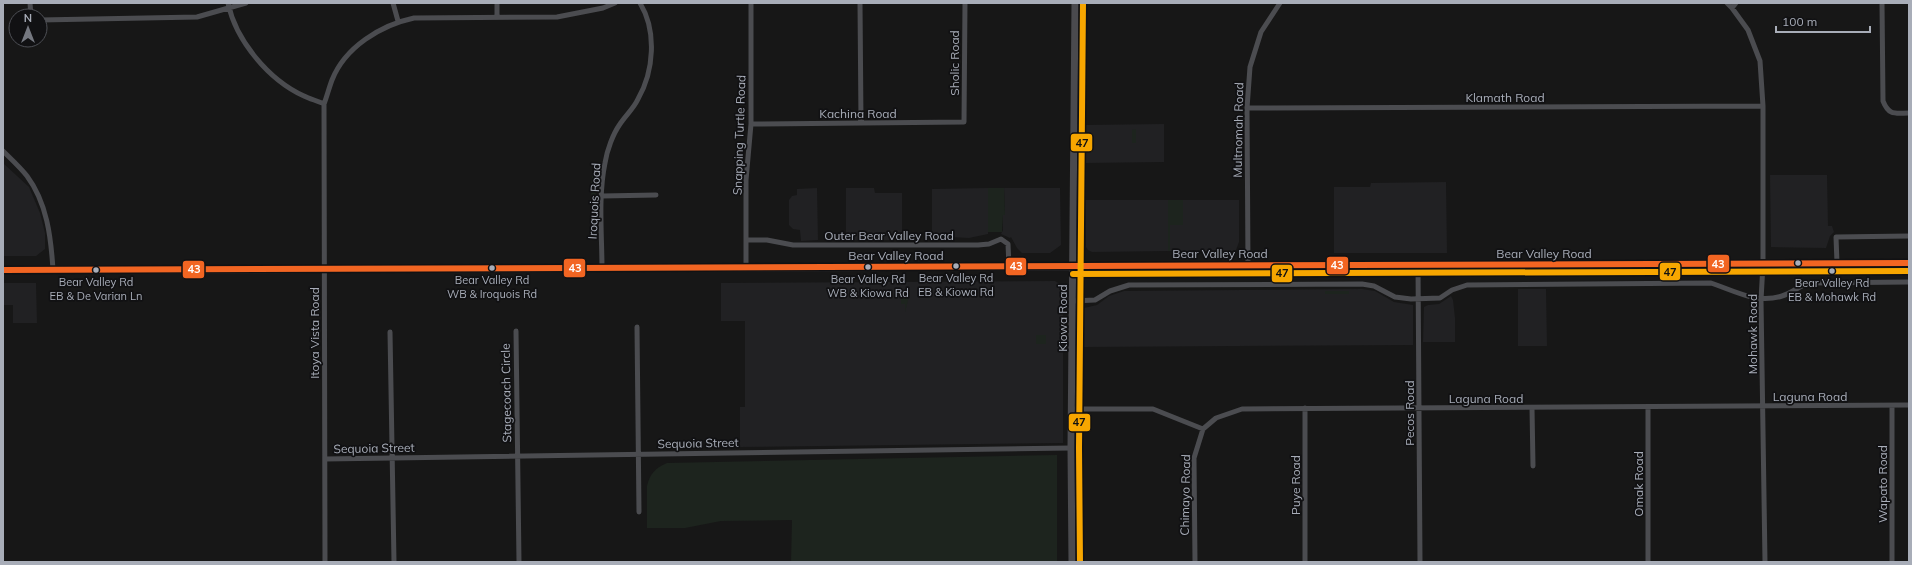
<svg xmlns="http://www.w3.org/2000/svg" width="1912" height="565" font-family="Mulish,sans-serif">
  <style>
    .built { fill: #212123 }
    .green { fill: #1d241e }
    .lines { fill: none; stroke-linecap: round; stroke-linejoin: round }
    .street { stroke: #4b4c50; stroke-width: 5 }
    .secondary { stroke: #4a4a4e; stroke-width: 7 }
    .primary { stroke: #4d4f52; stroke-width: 8 }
    .bus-1-casing { stroke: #111113; stroke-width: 9 }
    .bus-2-casing { stroke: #111113; stroke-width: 9 }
    .bus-1 { stroke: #f26522; stroke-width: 6 }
    .bus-2 { stroke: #f7a600; stroke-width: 6 }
    .bus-dot { fill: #a8adb8; stroke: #111113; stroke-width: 1.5 }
    .labels { text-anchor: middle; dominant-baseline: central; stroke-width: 3.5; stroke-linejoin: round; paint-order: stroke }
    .bus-label { font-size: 11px; fill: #a8adb8; stroke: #111113 }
    .street-label { font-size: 12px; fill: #a8adb8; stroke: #111113 }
    .line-badge { stroke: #111113; stroke-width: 1.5 }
    .badge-label { font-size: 11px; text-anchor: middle; font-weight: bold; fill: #fff }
    .pale-badge-label { font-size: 11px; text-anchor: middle; font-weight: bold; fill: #111 }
  </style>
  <rect width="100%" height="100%" fill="#171717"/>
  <!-- built -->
  <path class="built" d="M 1164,124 L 1164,162 L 1084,163 L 1084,125 Z
    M 3,163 L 29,187 L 40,213 L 45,233 L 45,249 L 36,256 L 3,256 Z
    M 1770,175 L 1827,175 L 1828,226 L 1832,226 L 1834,232 L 1830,236 L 1826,248 L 1771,247 Z
    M 1446,182 L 1447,253 L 1334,253 L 1334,187 L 1370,187 L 1371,183 Z
    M 817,188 L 818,240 L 801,241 L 800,230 L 793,229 L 789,225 L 789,200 L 792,196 L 797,195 L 797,189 Z
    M 846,188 L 874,188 L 875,193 L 902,193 L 902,240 L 846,240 Z
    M 988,188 L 988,234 L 969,238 L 932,236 L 932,189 Z
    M 1004,188 L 1060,188 L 1061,245 L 1050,253 L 1022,253 L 1017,248 L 1011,237 L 1010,238 L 1001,234 L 1003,230 L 1003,215 L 1005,214 Z
    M 1085,200 L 1168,200 L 1168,251 L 1092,252 L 1088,250 L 1086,247 Z
    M 1183,200 L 1239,200 L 1239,242 L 1236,250 L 1232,251 L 1170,251 L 1170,225 L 1183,225 Z
    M 1055,281 L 1060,284 L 1063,289 L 1063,443 L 740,447 L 740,407 L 745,407 L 745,321 L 721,321 L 721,283 Z
    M 3,283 L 36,283 L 37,323 L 13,323 L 13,305 L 3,305 Z
    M 1362,289 L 1375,291 L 1394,302 L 1413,305 L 1413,345 L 1083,347 L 1084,308 L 1097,305 L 1109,296 L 1124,291 Z
    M 1518,289 L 1546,289 L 1547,346 L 1518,346 Z
    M 1451,296 L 1453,300 L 1455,318 L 1455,342 L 1423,342 L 1424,307 L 1428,305 L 1439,304 Z"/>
  <!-- green -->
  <path class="green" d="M 1136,129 L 1136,143 L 1132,143 L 1132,130 Z
    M 593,169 L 595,169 L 597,172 L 595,185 L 597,205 L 594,208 L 592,207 L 591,185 Z
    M 988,188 L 1004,188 L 1005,215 L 1003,215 L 1002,232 L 988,232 Z
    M 1168,200 L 1183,200 L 1183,225 L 1170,225 L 1170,251 L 1168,251 Z
    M 901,291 L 907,292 L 909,296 L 905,312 L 905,304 L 901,304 Z
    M 1325,291 L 1349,291 L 1349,294 L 1325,294 Z
    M 1036,335 L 1046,335 L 1046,344 L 1036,344 Z
    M 1057,455 L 1057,562 L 791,562 L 792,520 L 721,521 L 685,528 L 647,528 L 647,486 C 650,474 655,468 667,463 Z"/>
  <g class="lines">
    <!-- street -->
    <path class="street" d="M 30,3 L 31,16
      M 228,3 C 236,41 269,80 304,96 C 310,99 318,101 324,104
      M 393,3 L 398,21
      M 860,3 L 861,122
      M 1727,3 L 1732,8 L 1748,30 L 1760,61 L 1763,106 L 1763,264 L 1761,300 L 1765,562
      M 1882,3 L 1883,101 C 1889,116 1895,113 1909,113
      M 1732,8 L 1736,3
      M 497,17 L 497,3
      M 40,20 L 197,17 L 246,3
      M 1247,108 L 1763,106
      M 751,124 L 964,122 L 965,3
      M 3,151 C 11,159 20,167 27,176 C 47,203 51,237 53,270
      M 602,196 L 656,195
      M 746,240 L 767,240 L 793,245 L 978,245 L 989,244 L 1001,239 L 1008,244 L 1009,266
      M 1837,263 L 1836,237 L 1909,236
      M 1248,265 L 1247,108 L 1250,67 L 1261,32 L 1280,3
      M 1418,265 L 1420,562
      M 746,268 L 746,180 L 751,124 L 751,3
      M 602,269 C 602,235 598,197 605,163 C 607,150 613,134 620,124 C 626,115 634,108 638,99 C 654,71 657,31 640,3
      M 1073,301 L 1095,300 L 1110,291 L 1129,285 L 1362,284 L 1374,286 L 1395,297 L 1411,299 L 1440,298 L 1452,290 L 1467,285 L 1711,283 C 1735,291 1756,304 1782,296 C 1792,293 1799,286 1809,283 L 1909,282
      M 637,327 L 639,512
      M 516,331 L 519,562
      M 390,332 L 394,562
      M 1892,406 L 1892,562
      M 1305,408 L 1305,562
      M 1532,408 L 1533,466
      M 1072,409 L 1153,409 L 1203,429 L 1216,418 L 1242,409 L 1909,405
      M 325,459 L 1071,448
      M 325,562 L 324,104 C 327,96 329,88 332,80 C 345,47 381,25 414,18 L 557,17 L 603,8 L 615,3
      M 1195,562 L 1194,458 L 1203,429
      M 1648,562 L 1648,407"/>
    <!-- secondary -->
    <path class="secondary" d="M 1072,562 L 1071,448 L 1075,3"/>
    <!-- primary -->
    <path class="primary" d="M 3,270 C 638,269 1274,265 1909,263"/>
    <!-- bus-1 casing -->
    <g class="bus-1-casing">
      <path id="bus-1" d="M 3,270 L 1909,263"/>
    </g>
    <!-- bus-2 casing -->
    <g class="bus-2-casing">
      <path id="bus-2" d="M 1073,274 L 1909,271
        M 1080,562 L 1079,448 L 1083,3"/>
    </g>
    <!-- bus-1 -->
    <use href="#bus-1" class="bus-1"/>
    <!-- bus-2 -->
    <use href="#bus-2" class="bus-2"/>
  </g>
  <!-- markers -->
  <g class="bus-dot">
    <circle cx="1798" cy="263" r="3.5"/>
    <circle cx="956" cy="266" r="3.5"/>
    <circle cx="868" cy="267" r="3.5"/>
    <circle cx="492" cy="268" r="3.5"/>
    <circle cx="96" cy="270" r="3.5"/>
    <circle cx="1832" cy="271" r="3.5"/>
  </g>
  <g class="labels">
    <!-- bus labels -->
    <g class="bus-label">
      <text x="956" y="278">Bear Valley Rd<tspan x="956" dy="14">EB &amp; Kiowa Rd</tspan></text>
      <text x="868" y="279">Bear Valley Rd<tspan x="868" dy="14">WB &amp; Kiowa Rd</tspan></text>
      <text x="492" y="280">Bear Valley Rd<tspan x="492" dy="14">WB &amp; Iroquois Rd</tspan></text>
      <text x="96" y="282">Bear Valley Rd<tspan x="96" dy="14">EB &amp; De Varian Ln</tspan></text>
      <text x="1832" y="283">Bear Valley Rd<tspan x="1832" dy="14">EB &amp; Mohawk Rd</tspan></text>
    </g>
    <!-- street labels -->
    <g class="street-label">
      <text transform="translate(954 63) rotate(-90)">Sholic Road</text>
      <text x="1505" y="97">Klamath Road</text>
      <text x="858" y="113">Kachina Road</text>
      <text transform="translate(1238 130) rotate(-89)">Multnomah Road</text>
      <text transform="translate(739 135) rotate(-88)">Snapping Turtle Road</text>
      <text transform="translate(594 201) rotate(-87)">Iroquois Road</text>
      <text x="889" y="235">Outer Bear Valley Road</text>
      <text x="1220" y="253">Bear Valley Road</text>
      <text x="1544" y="253">Bear Valley Road</text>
      <text x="896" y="255">Bear Valley Road</text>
      <text transform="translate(1062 318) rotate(-90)">Kiowa Road</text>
      <text transform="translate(314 333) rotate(-90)">Itoya Vista Road</text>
      <text transform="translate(1752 334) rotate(-90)">Mohawk Road</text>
      <text transform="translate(506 393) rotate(-91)">Stagecoach Circle</text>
      <text x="1810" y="396">Laguna Road</text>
      <text x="1486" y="398">Laguna Road</text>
      <text transform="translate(1409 413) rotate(-90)">Pecos Road</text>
      <text transform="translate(698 443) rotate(-1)">Sequoia Street</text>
      <text transform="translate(374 448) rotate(-1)">Sequoia Street</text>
      <text transform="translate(1638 484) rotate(-90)">Omak Road</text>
      <text transform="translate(1882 484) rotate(-90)">Wapato Road</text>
      <text transform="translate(1295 485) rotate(-90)">Puye Road</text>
      <text transform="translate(1185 495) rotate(-89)">Chimayo Road</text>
    </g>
  </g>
  <g class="line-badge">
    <rect x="1070" y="133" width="23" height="19" rx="4" fill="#f7a600"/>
    <rect x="1707" y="254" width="23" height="19" rx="4" fill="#f26522"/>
    <rect x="1326" y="256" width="23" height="19" rx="4" fill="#f26522"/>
    <rect x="1005" y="257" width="22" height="19" rx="4" fill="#f26522"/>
    <rect x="563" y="258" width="23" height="20" rx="4" fill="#f26522"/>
    <rect x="182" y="260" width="23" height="19" rx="4" fill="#f26522"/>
    <rect x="1659" y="262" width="22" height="19" rx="4" fill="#f7a600"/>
    <rect x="1271" y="264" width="22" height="19" rx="4" fill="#f7a600"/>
    <rect x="1068" y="413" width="23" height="19" rx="4" fill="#f7a600"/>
  </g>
  <g class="badge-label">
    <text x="1718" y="268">43</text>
    <text x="1337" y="269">43</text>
    <text x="1016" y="270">43</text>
    <text x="575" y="272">43</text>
    <text x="194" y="273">43</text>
  </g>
  <g class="pale-badge-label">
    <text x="1082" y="147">47</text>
    <text x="1670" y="276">47</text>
    <text x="1282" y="277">47</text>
    <text x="1079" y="426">47</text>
  </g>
  <!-- border -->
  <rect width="1912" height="565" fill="none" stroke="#a8adb8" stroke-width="8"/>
  <!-- north arrow -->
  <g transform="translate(28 28)"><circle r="19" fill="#111113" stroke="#4d4f55"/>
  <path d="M0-3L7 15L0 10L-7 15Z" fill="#757880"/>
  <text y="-6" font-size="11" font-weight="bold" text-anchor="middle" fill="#a8adb8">N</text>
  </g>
  <!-- scale -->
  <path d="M1776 26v6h94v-6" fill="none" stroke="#a8adb8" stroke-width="2"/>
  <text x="1782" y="26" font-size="12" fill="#a8adb8" stroke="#111113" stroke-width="3" paint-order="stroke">100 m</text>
</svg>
